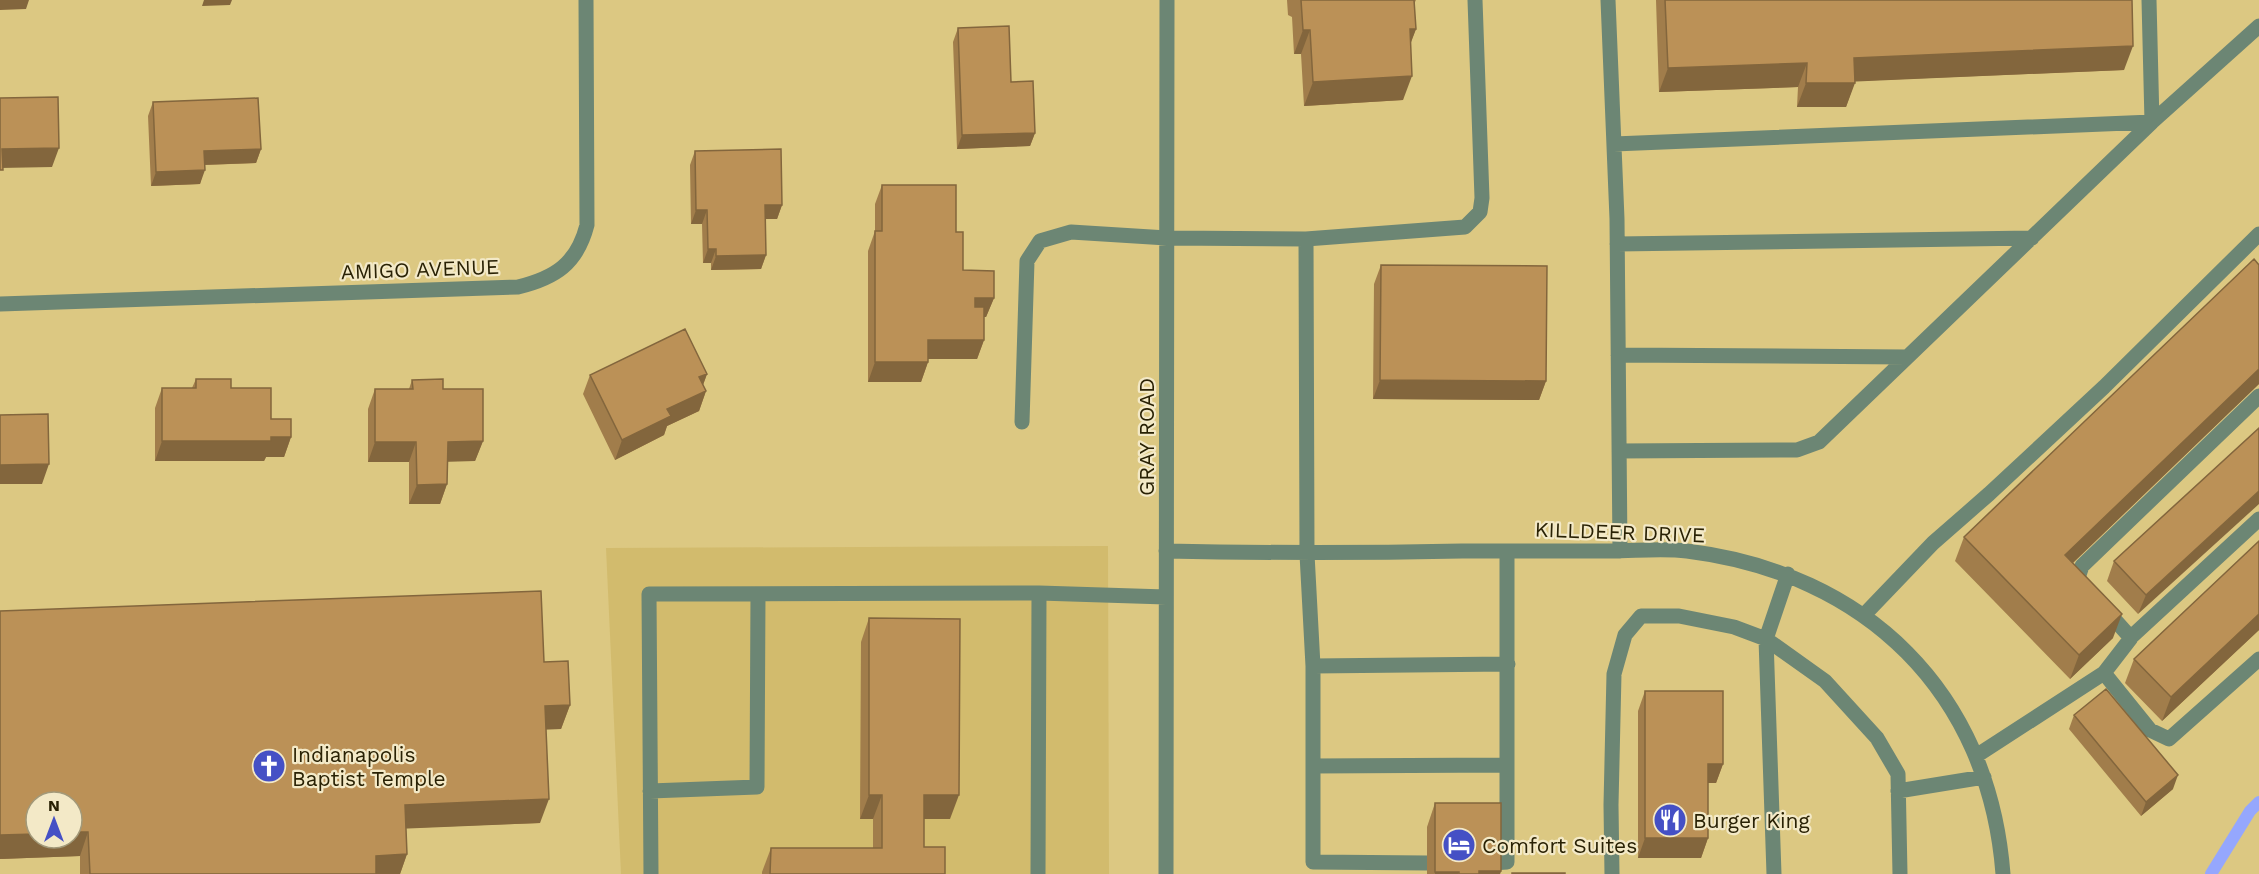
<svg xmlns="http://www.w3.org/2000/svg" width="2259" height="874" font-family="'Work Sans',sans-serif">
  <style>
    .built { fill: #d2bb6d }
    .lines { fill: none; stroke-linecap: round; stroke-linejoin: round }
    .stream { stroke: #95a7fd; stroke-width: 12 }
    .minor { stroke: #6c8674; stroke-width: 15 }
    .wall { fill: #a17d4b }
    .shaded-wall { fill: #83663d }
    .building { fill: #bb9157; stroke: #83663d; stroke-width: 1.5 }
    .labels { text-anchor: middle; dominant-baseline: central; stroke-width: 4.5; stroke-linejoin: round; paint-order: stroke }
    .street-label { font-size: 21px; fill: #292104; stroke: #f3e9c7 }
    .poi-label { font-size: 21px; fill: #292104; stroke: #f3e9c7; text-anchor: start }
  </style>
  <rect width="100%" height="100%" fill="#dcc882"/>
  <!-- built -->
  <path class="built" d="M 1108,546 L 1109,874 L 621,874 L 606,548 Z"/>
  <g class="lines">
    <!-- stream -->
    <path class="stream" d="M 2211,874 L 2250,811 L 2259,802"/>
    <!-- minor -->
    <path class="minor" d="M 1608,0 L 1617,219 L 1620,551
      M 1614,144 L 2152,122 L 2259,26
      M 1306,239 L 1465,227 L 1480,212 L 1482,198 L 1475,0
      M 1617,244 L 2032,238
      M 0,304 L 518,287 C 555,278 577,264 587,225 L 586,0
      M 1618,355 L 1907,357
      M 1022,422 L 1027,261 L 1040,241 L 1071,232 L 1167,238 L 1306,239 L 1307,554 L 1313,666 L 1313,766 L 1507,765 L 1507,551
      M 1619,451 L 1797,450 L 1819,442 L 2152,122 L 2149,0
      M 1166,551 C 1265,553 1364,553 1462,551 C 1512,551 1561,551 1610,551 C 1635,551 1662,548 1687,551 C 1866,573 1989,692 2003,874
      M 2085,588 L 2077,581 L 2082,566 L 2259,396
      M 1864,615 L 1933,543 L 1989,494 L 2104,387 L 2259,234
      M 2129,639 L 2259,519
      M 1313,666 L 1508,664
      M 2104,673 L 2150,730 L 2169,739 L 2259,659
      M 1976,756 L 2104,673 L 2131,638 L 2106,610
      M 1313,766 L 1313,862 L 1427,863
      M 650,791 L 757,787 L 758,594
      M 1898,791 L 1984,777
      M 1492,863 L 1507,862 L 1507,765
      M 651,874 L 649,594 L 1039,593
      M 1038,874 L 1039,593 L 1166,597
      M 1166,874 L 1167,0
      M 1612,874 L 1611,805 L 1614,674 L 1625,635 L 1641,616 L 1679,616 L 1734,627 L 1766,639 L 1825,681 L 1877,738 L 1898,774 L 1900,874
      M 1774,874 L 1766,639 L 1788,574"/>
  </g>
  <!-- wall -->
  <path class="wall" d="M 1287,0 L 1416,0 L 1414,4 L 1416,29 L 1410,44 L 1403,100 L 1304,106 L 1301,54 L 1294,54 L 1292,17 L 1288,15 Z
    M 1656,0 L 2132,0 L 2124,70 L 1855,81 L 1846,107 L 1797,107 L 1798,87 L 1659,92 Z
    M 958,28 L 1011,82 L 1035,133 L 1030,146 L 957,149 L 953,42 Z
    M 153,102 L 261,149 L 256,163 L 205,165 L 200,184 L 151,186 L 148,116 Z
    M 695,151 L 782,205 L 777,219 L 765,219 L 766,255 L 761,269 L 711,270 L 711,263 L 703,263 L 702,224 L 691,224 L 690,165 Z
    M 882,185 L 956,232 L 963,270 L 994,298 L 986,317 L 984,317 L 984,340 L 977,359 L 928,359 L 928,362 L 921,382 L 868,382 L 868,251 L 875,231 L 875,204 Z
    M 1381,265 L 1546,381 L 1539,400 L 1373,399 L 1374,284 Z
    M 2259,265 L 2259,384 L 2073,563 L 2113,638 L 2070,679 L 1955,561 L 1964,537 Z
    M 707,374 L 703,385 L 706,391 L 699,411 L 667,426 L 664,435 L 615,460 L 583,394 L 590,375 Z
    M 196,379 L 231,388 L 271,419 L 291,437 L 284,457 L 266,457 L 264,461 L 155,461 L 155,408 L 162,388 L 192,388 Z
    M 412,380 L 443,389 L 483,441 L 475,461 L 447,461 L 447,484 L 440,504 L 409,504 L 409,462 L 368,462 L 368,409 L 375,389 L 409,389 Z
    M 2259,428 L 2138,614 L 2107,581 L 2114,561 Z
    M 2259,541 L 2259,630 L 2162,721 L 2125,683 L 2134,659 Z
    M 869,618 L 950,819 L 924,819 L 924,847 L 945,874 L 762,874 L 762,872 L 771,848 L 873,848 L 873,819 L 860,819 L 861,642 Z
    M 544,662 L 570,705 L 561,729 L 546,729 L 540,823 L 406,828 L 407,854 L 400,874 L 80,874 L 80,856 L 0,859 Z
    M 1645,691 L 1723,764 L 1716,783 L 1708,783 L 1708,838 L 1701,858 L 1638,858 L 1638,711 Z
    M 2074,715 L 2173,789 L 2141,816 L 2069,729 Z
    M 1435,803 L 1501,871 L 1500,874 L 1427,874 L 1427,827 Z"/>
  <!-- shaded-wall -->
  <path class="shaded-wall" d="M 0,0 L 29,0 L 26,9 L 0,10 Z
    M 204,0 L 232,0 L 230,5 L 202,6 Z
    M 1410,29 L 1416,29 L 1407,53 Z
    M 1303,30 L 1310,30 L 1301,54 L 1294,54 Z
    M 2133,46 L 2124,70 L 1845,82 L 1854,58 Z
    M 1807,63 L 1798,87 L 1659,92 L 1668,68 Z
    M 1412,76 L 1403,100 L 1304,106 L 1313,82 Z
    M 1806,83 L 1855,83 L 1846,107 L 1797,107 Z
    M 1035,133 L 1030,146 L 957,149 L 962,135 Z
    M 59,148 L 52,167 L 0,168 L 2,149 Z
    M 261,149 L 256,163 L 199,165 L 204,151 Z
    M 205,170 L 200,184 L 151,186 L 156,172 Z
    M 765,205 L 782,205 L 777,219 L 760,219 Z
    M 696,210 L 707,210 L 702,224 L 691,224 Z
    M 708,249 L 716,249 L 711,263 L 703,263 Z
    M 766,255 L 761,269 L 711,270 L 716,256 Z
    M 975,298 L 994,298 L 986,317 L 968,317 Z
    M 928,340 L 984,340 L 977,359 L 921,359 Z
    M 875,362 L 928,362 L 921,382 L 868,382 Z
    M 2259,369 L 2259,384 L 2056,579 L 2065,555 Z
    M 707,374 L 700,393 L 699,377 Z
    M 1380,380 L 1546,381 L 1539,400 L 1373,399 Z
    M 706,391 L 699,411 L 667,426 L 664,435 L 615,460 L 622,440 L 667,409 Z
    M 271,437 L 291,437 L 284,457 L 266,457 L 264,461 L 155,461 L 162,441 Z
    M 483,441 L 475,461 L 441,462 L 448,442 Z
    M 375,442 L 416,442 L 409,462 L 368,462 Z
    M 49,464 L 42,484 L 0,484 L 0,465 Z
    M 447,484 L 440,504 L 409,504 L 417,485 Z
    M 2259,491 L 2259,504 L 2138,614 L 2146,595 Z
    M 2122,614 L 2113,638 L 2070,679 L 2079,655 Z
    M 2259,614 L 2259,630 L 2162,721 L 2171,697 Z
    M 570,705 L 561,729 L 537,730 L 545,706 Z
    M 1708,764 L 1723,764 L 1716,783 L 1701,783 Z
    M 2178,775 L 2173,789 L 2141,816 L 2146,802 Z
    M 869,795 L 882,795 L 873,819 L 860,819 Z
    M 924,795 L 959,795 L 950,819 L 916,819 Z
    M 549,799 L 540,823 L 396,829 L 405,805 Z
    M 72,832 L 88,832 L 80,856 L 0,859 L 0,835 L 36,834 L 36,838 L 72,838 Z
    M 1645,838 L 1708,838 L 1701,858 L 1638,858 Z
    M 407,854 L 400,874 L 369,874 L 376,856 Z
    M 1479,871 L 1501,871 L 1500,874 L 1479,874 Z
    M 1435,872 L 1459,872 L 1458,874 L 1435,874 Z"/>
  <!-- building -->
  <path class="building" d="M 1301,0 L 1414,0 L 1416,29 L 1410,29 L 1412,76 L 1313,82 L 1310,30 L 1303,30 Z
    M 1665,0 L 2132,0 L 2133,46 L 1854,58 L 1855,83 L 1806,83 L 1807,63 L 1668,68 Z
    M 1009,26 L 1011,82 L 1033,81 L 1035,133 L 962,135 L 958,28 Z
    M 58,97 L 59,148 L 2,149 L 3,170 L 0,170 L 0,98 Z
    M 258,98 L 261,149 L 204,151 L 205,170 L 156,172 L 153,102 Z
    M 781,149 L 782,205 L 765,205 L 766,255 L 716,256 L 716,249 L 708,249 L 707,210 L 696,210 L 695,151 Z
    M 882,185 L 956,185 L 956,232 L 963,232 L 963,270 L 994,271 L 994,298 L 975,298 L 975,307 L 984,307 L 984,340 L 928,340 L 928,362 L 875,362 L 875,231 L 882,231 Z
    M 2254,259 L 2259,265 L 2259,369 L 2065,555 L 2122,614 L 2079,655 L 1964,537 Z
    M 1381,265 L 1547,266 L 1546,381 L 1380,380 Z
    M 685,329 L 707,374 L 699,377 L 706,391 L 667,409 L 671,416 L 622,440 L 590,375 Z
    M 196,379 L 231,379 L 231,388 L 271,388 L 271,419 L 291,419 L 291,437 L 271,437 L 271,441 L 162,441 L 162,388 L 196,388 Z
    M 443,379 L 443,389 L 483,389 L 483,441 L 448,442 L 447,484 L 417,485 L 416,442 L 375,442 L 375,389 L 413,389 L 412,380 Z
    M 48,414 L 49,464 L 0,465 L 0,415 Z
    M 2259,428 L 2259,491 L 2146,595 L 2114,561 Z
    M 2259,541 L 2259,614 L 2171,697 L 2134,659 Z
    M 541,591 L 544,662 L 568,661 L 570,705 L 545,706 L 549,799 L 405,805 L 407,854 L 376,856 L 376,874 L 90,874 L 88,832 L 72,832 L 72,802 L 36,802 L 36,834 L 0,835 L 0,611 Z
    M 869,618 L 960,619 L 959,795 L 924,795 L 924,847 L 945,847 L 945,874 L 770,874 L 771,848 L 882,848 L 882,795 L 869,795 Z
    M 2106,689 L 2178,775 L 2146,802 L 2074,715 Z
    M 1645,691 L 1723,691 L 1723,764 L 1708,764 L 1708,838 L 1645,838 Z
    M 1435,803 L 1501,803 L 1501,871 L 1479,871 L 1479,874 L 1459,874 L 1459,872 L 1435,872 Z
    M 1512,873 L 1565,873 L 1565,874 L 1512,874 Z"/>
  <!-- icons -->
  <defs>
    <g id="church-disc" transform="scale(1.725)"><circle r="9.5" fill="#4550c5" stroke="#f3e9c7"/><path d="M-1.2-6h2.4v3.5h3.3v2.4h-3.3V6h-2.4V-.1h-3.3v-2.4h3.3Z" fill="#fff"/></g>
    <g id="restaurant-disc" transform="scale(1.725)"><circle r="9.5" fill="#4550c5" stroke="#f3e9c7"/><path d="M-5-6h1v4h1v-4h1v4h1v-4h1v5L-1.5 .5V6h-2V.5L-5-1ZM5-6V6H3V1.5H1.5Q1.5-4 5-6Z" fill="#fff"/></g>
    <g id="hotel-disc" transform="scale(1.725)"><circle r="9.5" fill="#4550c5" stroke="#f3e9c7"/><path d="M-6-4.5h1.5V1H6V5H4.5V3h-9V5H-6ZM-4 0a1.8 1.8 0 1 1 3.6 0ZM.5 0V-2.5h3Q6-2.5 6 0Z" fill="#fff"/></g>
  </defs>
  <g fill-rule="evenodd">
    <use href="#church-disc" x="269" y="766"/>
    <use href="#restaurant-disc" x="1670" y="820"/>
    <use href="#hotel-disc" x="1459" y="845"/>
  </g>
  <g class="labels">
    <!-- street labels -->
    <g class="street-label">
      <text transform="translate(420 269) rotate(-2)">AMIGO AVENUE</text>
      <text transform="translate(1146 437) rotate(-90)">GRAY ROAD</text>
      <text transform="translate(1620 532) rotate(2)">KILLDEER DRIVE</text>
    </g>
    <!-- poi labels -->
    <g class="poi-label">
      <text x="292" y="754">Indianapolis<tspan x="292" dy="24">Baptist Temple</tspan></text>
      <text x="1693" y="820">Burger King</text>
      <text x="1482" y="845">Comfort Suites</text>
    </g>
  </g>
  <!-- north arrow -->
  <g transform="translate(54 820)"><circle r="28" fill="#f3e9c7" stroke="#a29979" stroke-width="1.5"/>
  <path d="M0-4.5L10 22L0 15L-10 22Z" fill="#4550c5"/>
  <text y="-9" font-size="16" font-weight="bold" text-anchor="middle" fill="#292104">N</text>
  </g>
</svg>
